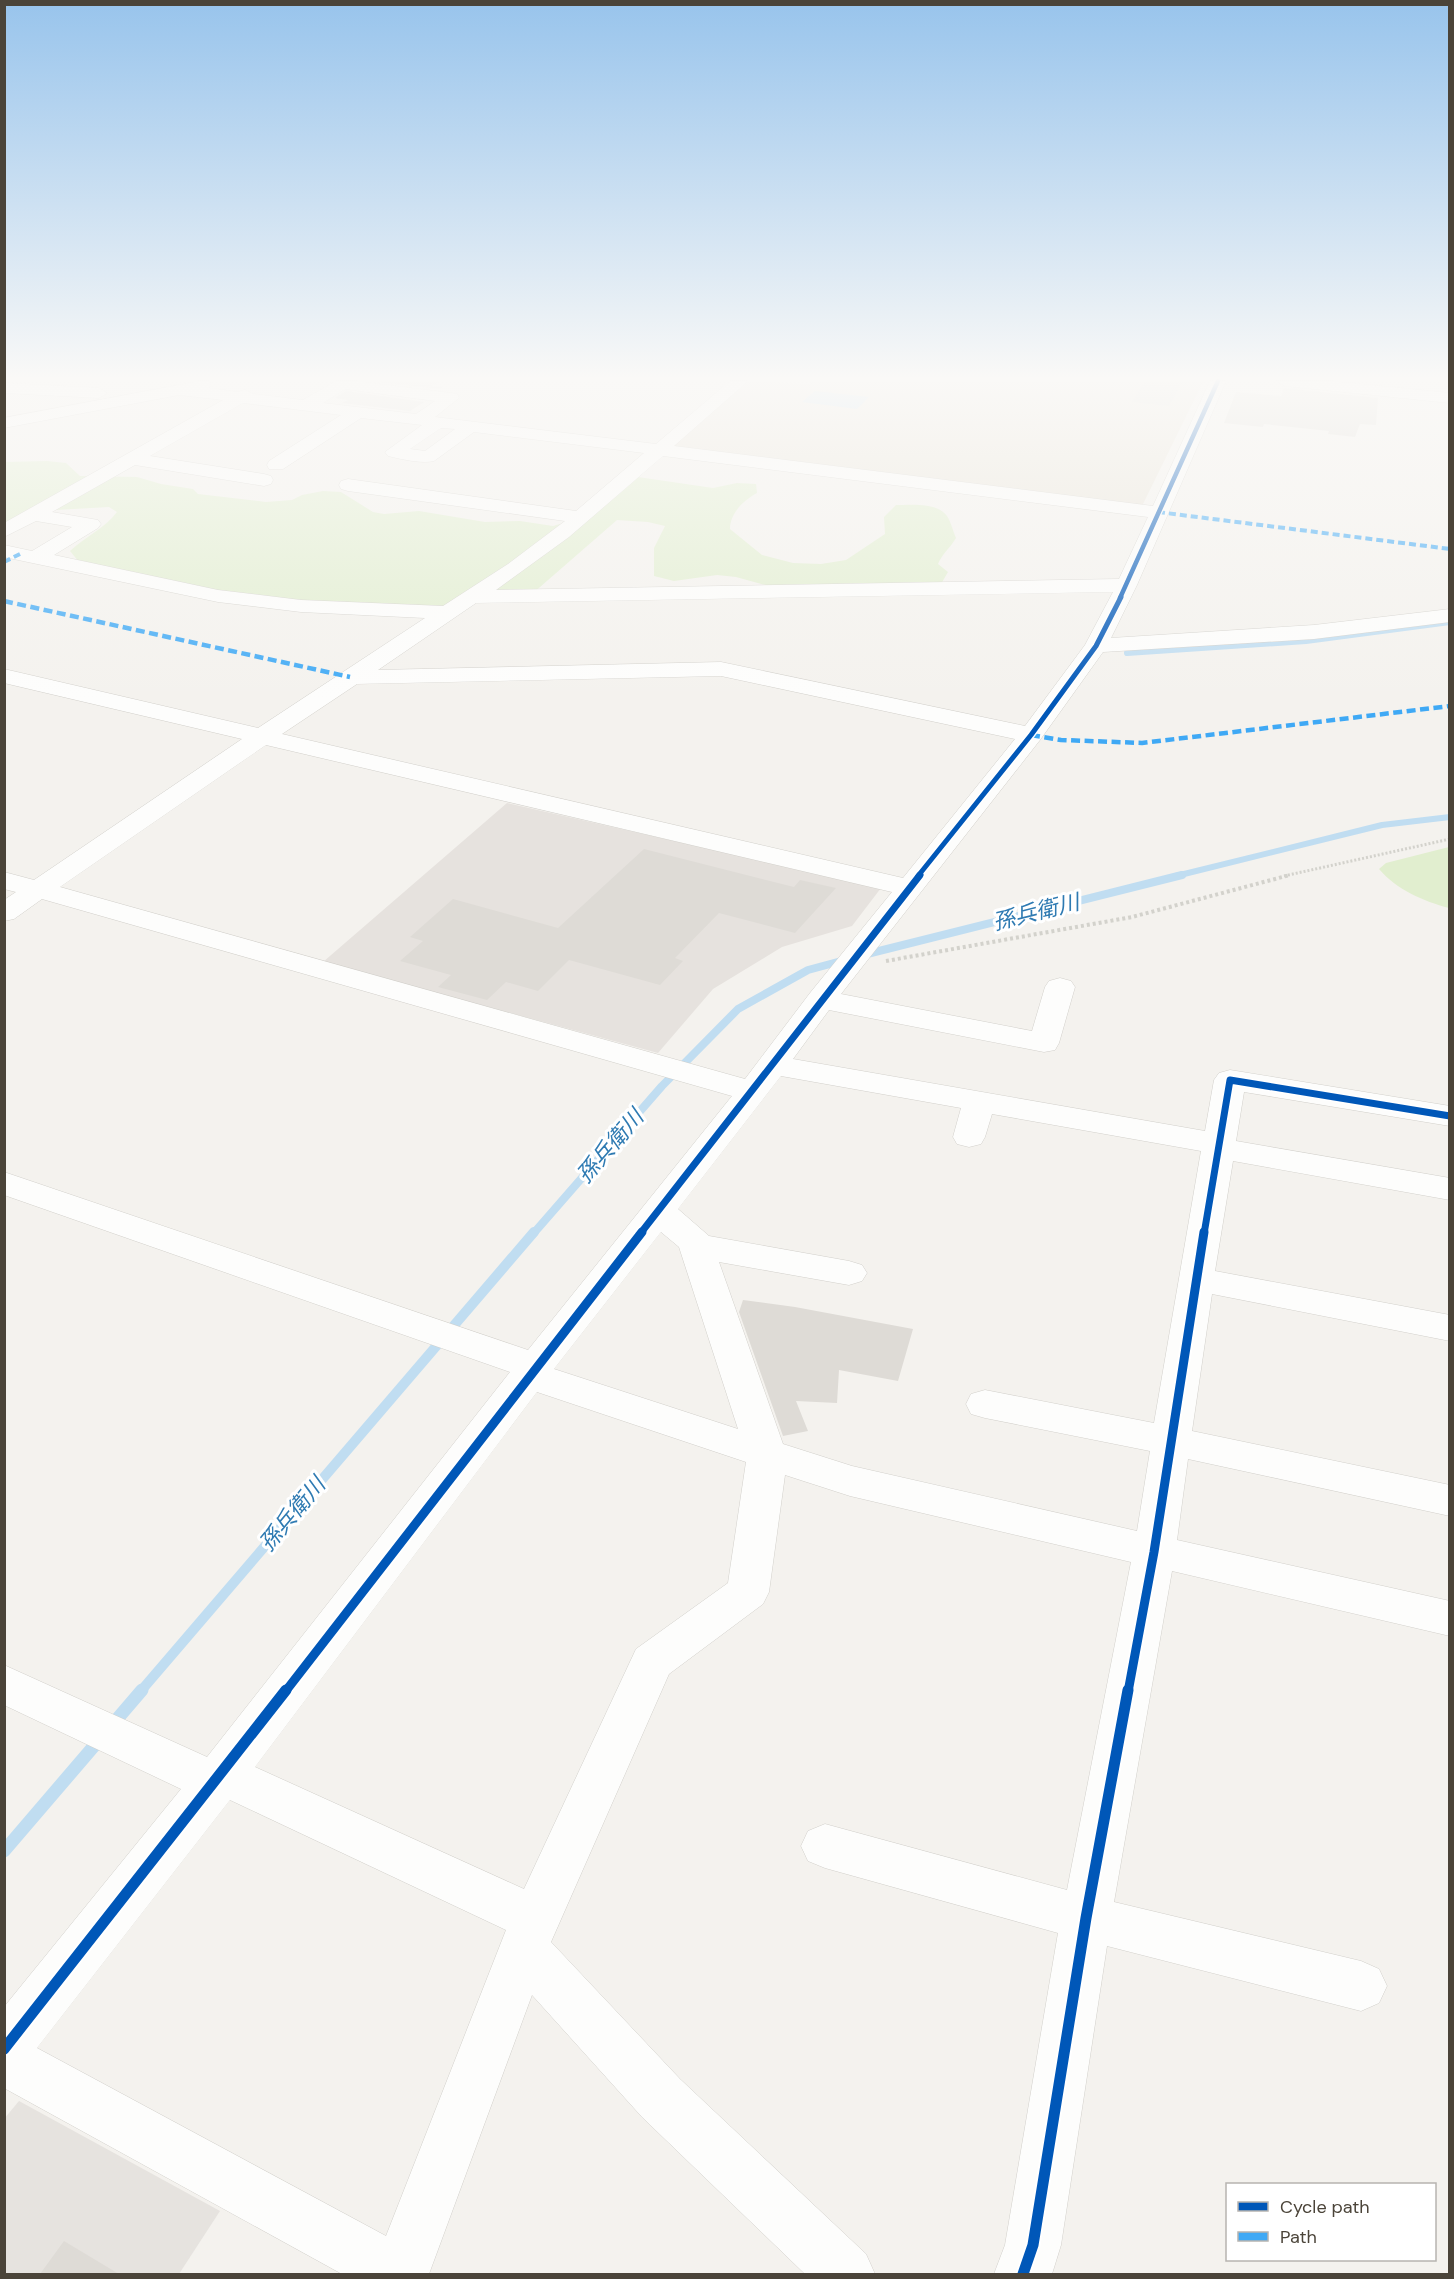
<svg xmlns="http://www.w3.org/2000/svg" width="1454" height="2279" font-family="'DM Sans','Noto Sans JP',sans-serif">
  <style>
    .industrial { fill: #e6e2de }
    .education { fill: #eae5da }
    .green { fill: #e1eecf }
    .parking { fill: #e6e3df }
    .water { fill: #c0ddf1 }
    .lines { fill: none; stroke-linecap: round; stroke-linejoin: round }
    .stream-far3 { stroke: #c0ddf1; stroke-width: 6 }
    .stream-far2 { stroke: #c0ddf1; stroke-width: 8 }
    .stream-far1 { stroke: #c0ddf1; stroke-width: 10 }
    .stream { stroke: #c0ddf1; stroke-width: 13 }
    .building { fill: #dedbd6 }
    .minor-casing { stroke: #d2d0cb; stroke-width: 1 }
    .path-far1 { stroke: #d3d2cc; stroke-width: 3; stroke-dasharray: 2 2; stroke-linecap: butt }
    .path { stroke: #d3d2cc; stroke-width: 4; stroke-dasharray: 3 3; stroke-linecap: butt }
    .minor { fill: #fdfdfc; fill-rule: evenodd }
    .quiet-far1 { stroke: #3fa9f5; stroke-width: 4; stroke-dasharray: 7 4; stroke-linecap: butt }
    .quiet { stroke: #3fa9f5; stroke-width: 4.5; stroke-dasharray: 9 4.5; stroke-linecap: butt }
    .cycleway-far4-casing { stroke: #fff; stroke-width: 7 }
    .cycleway-far3-casing { stroke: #fff; stroke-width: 8 }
    .cycleway-far2-casing { stroke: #fff; stroke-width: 10 }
    .cycleway-far1-casing { stroke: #fff; stroke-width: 13 }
    .cycleway-casing { stroke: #fff; stroke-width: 15 }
    .cycleway-far4 { stroke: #0057b8; stroke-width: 4.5 }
    .cycleway-far3 { stroke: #0057b8; stroke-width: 5 }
    .cycleway-far2 { stroke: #0057b8; stroke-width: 7 }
    .cycleway-far1 { stroke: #0057b8; stroke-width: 9 }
    .cycleway { stroke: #0057b8; stroke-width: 11 }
    .labels { text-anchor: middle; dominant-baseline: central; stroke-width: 6; stroke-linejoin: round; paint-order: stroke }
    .water-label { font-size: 22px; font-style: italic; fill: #2e7ab2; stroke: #fff }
  </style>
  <rect width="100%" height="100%" fill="#f4f2ee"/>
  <!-- industrial -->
  <path class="industrial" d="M 507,803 L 881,888 L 852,926 L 782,947 L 713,989 L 658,1053 L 323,962 Z"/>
  <!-- education -->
  <path class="education" d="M 749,381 L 810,384 L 813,381 L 1203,382 L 1142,506 L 668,447 Z"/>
  <!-- green -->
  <path class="green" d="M 47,461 L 66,463 L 80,476 L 137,477 L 161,484 L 193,489 L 198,494 L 266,502 L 292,500 L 302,495 L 323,491 L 341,492 L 373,512 L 384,514 L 419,511 L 485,522 L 520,521 L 553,526 L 587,516 L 631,476 L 713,488 L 737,483 L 756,484 L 757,493 C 744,500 730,513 730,529 L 762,555 L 793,563 L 821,564 L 846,560 L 885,534 L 884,517 L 896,505 C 911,505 937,502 947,516 C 951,522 953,531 956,538 C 950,548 942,554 938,564 L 948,572 L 941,584 L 791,592 L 736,577 L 717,575 L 674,581 L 654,576 L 654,548 L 665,526 L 648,522 L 617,520 L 532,594 L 468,595 L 447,609 L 305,602 L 223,592 L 79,562 L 70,551 C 85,537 105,528 117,512 L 109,507 L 38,511 L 5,529 L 5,462 Z
    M 1449,847 L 1449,908 C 1423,901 1397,890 1379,869 L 1386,863 Z"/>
  <!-- parking -->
  <path class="parking" d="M 19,2101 L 220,2211 L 179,2274 L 5,2274 L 4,2119 Z"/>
  <!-- water -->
  <path class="water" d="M 815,391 L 869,397 L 857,409 L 802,402 Z"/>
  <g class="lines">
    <!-- stream-far3 -->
    <path class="stream-far3" d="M 1127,653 L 1306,641 L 1450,622
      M 1176,876 L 1382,825 L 1450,817"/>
    <!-- stream-far2 -->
    <path class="stream-far2" d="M 863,955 L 1182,875
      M 533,1234 L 662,1086 L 738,1009 L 808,970 L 845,960"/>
    <!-- stream-far1 -->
    <path class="stream-far1" d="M 140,1692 L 534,1232"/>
    <!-- stream -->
    <path class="stream" d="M 112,1725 L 142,1690
      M 4,1851 L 100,1739"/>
  </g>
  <!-- building -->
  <path class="building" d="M 369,381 L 440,381 L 432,386 L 443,387 L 440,389 Z
    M 1145,381 L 1183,381 L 1169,406 L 1132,402 Z
    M 1284,388 L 1378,398 L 1376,425 L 1360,424 L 1355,437 L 1328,434 L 1329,431 L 1264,424 L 1263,427 L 1224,423 L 1236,392 L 1281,396 Z
    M 346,391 L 424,402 L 410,411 L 342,403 L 348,400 L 335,398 Z
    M 644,849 L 794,887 L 800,880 L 836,888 L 795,933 L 719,913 L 675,958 L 683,961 L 660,985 L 569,960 L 538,991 L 506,982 L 487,1000 L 438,987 L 451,975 L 400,961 L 423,941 L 410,937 L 453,899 L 558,928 Z
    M 743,1300 L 795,1307 L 913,1329 L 898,1381 L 839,1370 L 837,1403 L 796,1401 L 808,1431 L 783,1436 L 739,1312 Z
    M 64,2241 L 119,2274 L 40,2274 Z"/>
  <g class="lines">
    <!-- minor casing -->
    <g class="minor-casing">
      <path id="minor" d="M 200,381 L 209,381 L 211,385 L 209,388 L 238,392 L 245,390 L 253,394 L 303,400 L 336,381 L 354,381 L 451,393 L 457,394 L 459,398 L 435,417 L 656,444 L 730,381 L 748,381 L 674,446 L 1153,506 L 1210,381 L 1226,381 L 1137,585 L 1111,638 L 1314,625 L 1450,609 L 1450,622 L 1314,639 L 1103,652 L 1040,740 L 841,994 L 1032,1031 L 1045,987 L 1049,981 L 1060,978 L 1071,981 L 1075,987 L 1059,1043 L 1055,1050 L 1044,1052 L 829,1010 L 793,1059 L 1205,1131 L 1214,1080 L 1219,1073 L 1230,1070 L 1450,1106 L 1450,1126 L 1244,1092 L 1236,1141 L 1450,1178 L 1450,1200 L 1233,1161 L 1215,1271 L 1450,1315 L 1450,1341 L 1212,1294 L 1192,1431 L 1450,1485 L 1450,1516 L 1188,1459 L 1177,1540 L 1450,1601 L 1450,1636 L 1172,1571 L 1114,1902 L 1361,1961 L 1379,1969 L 1387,1986 L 1379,2003 L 1361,2011 L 1107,1946 L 1061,2245 L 1052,2274 L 994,2274 L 1005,2245 L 1058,1933 L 825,1868 L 808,1861 L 801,1846 L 808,1831 L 825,1824 L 1067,1890 L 1131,1562 L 850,1496 L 785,1475 L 769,1592 L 763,1604 L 669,1674 L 551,1942 L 680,2079 L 866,2254 L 875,2274 L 805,2274 L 642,2117 L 532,1995 L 429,2274 L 342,2274 L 4,2088 L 4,2007 L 181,1789 L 4,1705 L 4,1665 L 207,1757 L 510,1372 L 4,1195 L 4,1172 L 528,1350 L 732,1096 L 42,899 L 14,919 L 4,921 L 4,900 L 16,892 L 4,889 L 4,872 L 34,880 L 242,739 L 4,683 L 4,669 L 258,728 L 425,618 L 301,612 L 218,602 L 4,557 L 4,545 L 32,551 L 72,527 L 36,521 L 4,537 L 4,523 L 223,400 L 179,395 L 4,428 L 4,418 ZM 345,389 L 435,401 L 416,414 L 323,403 ZM 243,403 L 341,415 L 269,461 L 267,465 L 269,469 L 283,469 L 361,418 L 422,425 L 385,452 L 388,456 C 401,459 421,464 434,461 L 474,432 L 644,453 L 576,511 L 348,479 L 341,481 L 339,485 L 341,489 L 348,491 L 565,521 L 508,564 L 443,606 L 301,600 L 218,590 L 54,555 L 98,528 L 101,524 L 98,520 L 52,512 L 135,465 L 264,486 L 271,484 L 273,480 L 271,476 L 264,474 L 150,456 ZM 441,428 L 455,429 L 425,451 L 410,449 ZM 663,456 L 1148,517 L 1119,579 L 496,590 L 569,537 ZM 1113,592 L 1085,645 L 1025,726 L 721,662 L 378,670 L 476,603 ZM 721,676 L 1015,739 L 903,878 L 282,734 L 357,684 ZM 266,745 L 892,892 L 810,993 L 745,1079 L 60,887 ZM 781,1076 L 961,1108 L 953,1137 L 957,1144 L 969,1147 L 981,1144 L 985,1137 L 992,1114 L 1201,1151 L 1154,1423 L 985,1390 L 971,1394 L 966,1404 L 971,1414 L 985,1418 L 1150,1451 L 1137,1531 L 852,1466 L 783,1444 L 719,1262 L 849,1285 L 862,1281 L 867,1273 L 862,1265 L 849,1261 L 709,1236 L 678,1209 ZM 661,1232 L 679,1247 L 738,1429 L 554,1369 ZM 537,1392 L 746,1462 L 728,1583 L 636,1649 L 524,1889 L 255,1767 ZM 230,1800 L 506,1930 L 386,2236 L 37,2048 Z
        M 1277,381 L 1330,381 L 1450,393 L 1450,403 L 1285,386 Z
        M 4,383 L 99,388 L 107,393 L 99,398 L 4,393 Z"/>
    </g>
    <!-- path-far1 -->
    <path class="path-far1" d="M 1284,876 L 1450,839"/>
    <!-- path -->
    <path class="path" d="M 886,961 L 1132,917 L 1290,875"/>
    <!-- minor -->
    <use href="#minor" class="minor"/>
    <!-- quiet-far1 -->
    <path class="quiet-far1" d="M 1158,512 L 1450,549
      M 4,562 L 20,554"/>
    <!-- quiet -->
    <path class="quiet" d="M 4,601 L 350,677
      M 1031,735 L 1061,740 L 1142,743 L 1450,706"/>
    <!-- cycleway-far4 casing -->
    <g class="cycleway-far4-casing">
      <path id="cycleway-far4" d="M 1120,598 L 1218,381"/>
    </g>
    <!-- cycleway-far3 casing -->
    <g class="cycleway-far3-casing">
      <path id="cycleway-far3" d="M 918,876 L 1031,735 L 1096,646 L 1121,597"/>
    </g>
    <!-- cycleway-far2 casing -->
    <g class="cycleway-far2-casing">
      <path id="cycleway-far2" d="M 640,1234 L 920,875
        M 1204,1234 L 1230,1080 L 1450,1116"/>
    </g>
    <!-- cycleway-far1 casing -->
    <g class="cycleway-far1-casing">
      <path id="cycleway-far1" d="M 285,1692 L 642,1232
        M 1128,1692 L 1154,1552 L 1204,1232"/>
    </g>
    <!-- cycleway casing -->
    <g class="cycleway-casing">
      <path id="cycleway" d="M 4,2049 L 286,1690
        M 1023,2274 L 1033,2245 L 1086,1918 L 1128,1690"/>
    </g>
    <!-- cycleway-far4 -->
    <use href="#cycleway-far4" class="cycleway-far4"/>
    <!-- cycleway-far3 -->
    <use href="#cycleway-far3" class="cycleway-far3"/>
    <!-- cycleway-far2 -->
    <use href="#cycleway-far2" class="cycleway-far2"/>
    <!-- cycleway-far1 -->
    <use href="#cycleway-far1" class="cycleway-far1"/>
    <!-- cycleway -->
    <use href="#cycleway" class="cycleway"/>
  </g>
  <!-- sky -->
  <linearGradient id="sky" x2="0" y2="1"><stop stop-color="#98c4ec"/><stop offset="0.54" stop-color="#faf9f7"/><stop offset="1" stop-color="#faf9f7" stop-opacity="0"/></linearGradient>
  <rect width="1454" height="700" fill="url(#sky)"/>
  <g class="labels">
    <!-- water labels -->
    <g class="water-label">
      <text transform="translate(1036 912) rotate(-14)">孫兵衛川</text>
      <text transform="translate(610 1146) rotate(-49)">孫兵衛川</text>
      <text transform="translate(292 1514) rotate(-50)">孫兵衛川</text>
    </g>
  </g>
  <!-- border -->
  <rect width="1454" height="2279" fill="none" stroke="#4b4439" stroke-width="12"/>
  <!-- legend -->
  <rect x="1226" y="2183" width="210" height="78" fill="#ffffff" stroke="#b7b4b0" stroke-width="1.5"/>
  <rect x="1238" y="2202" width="30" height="9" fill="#0057b8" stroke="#b7b4b0" stroke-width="1.5"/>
  <text x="1280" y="2213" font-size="18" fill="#4b4439">Cycle path</text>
  <rect x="1238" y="2232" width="30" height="9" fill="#3fa9f5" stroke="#b7b4b0" stroke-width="1.5"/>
  <text x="1280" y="2243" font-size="18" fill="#4b4439">Path</text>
</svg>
